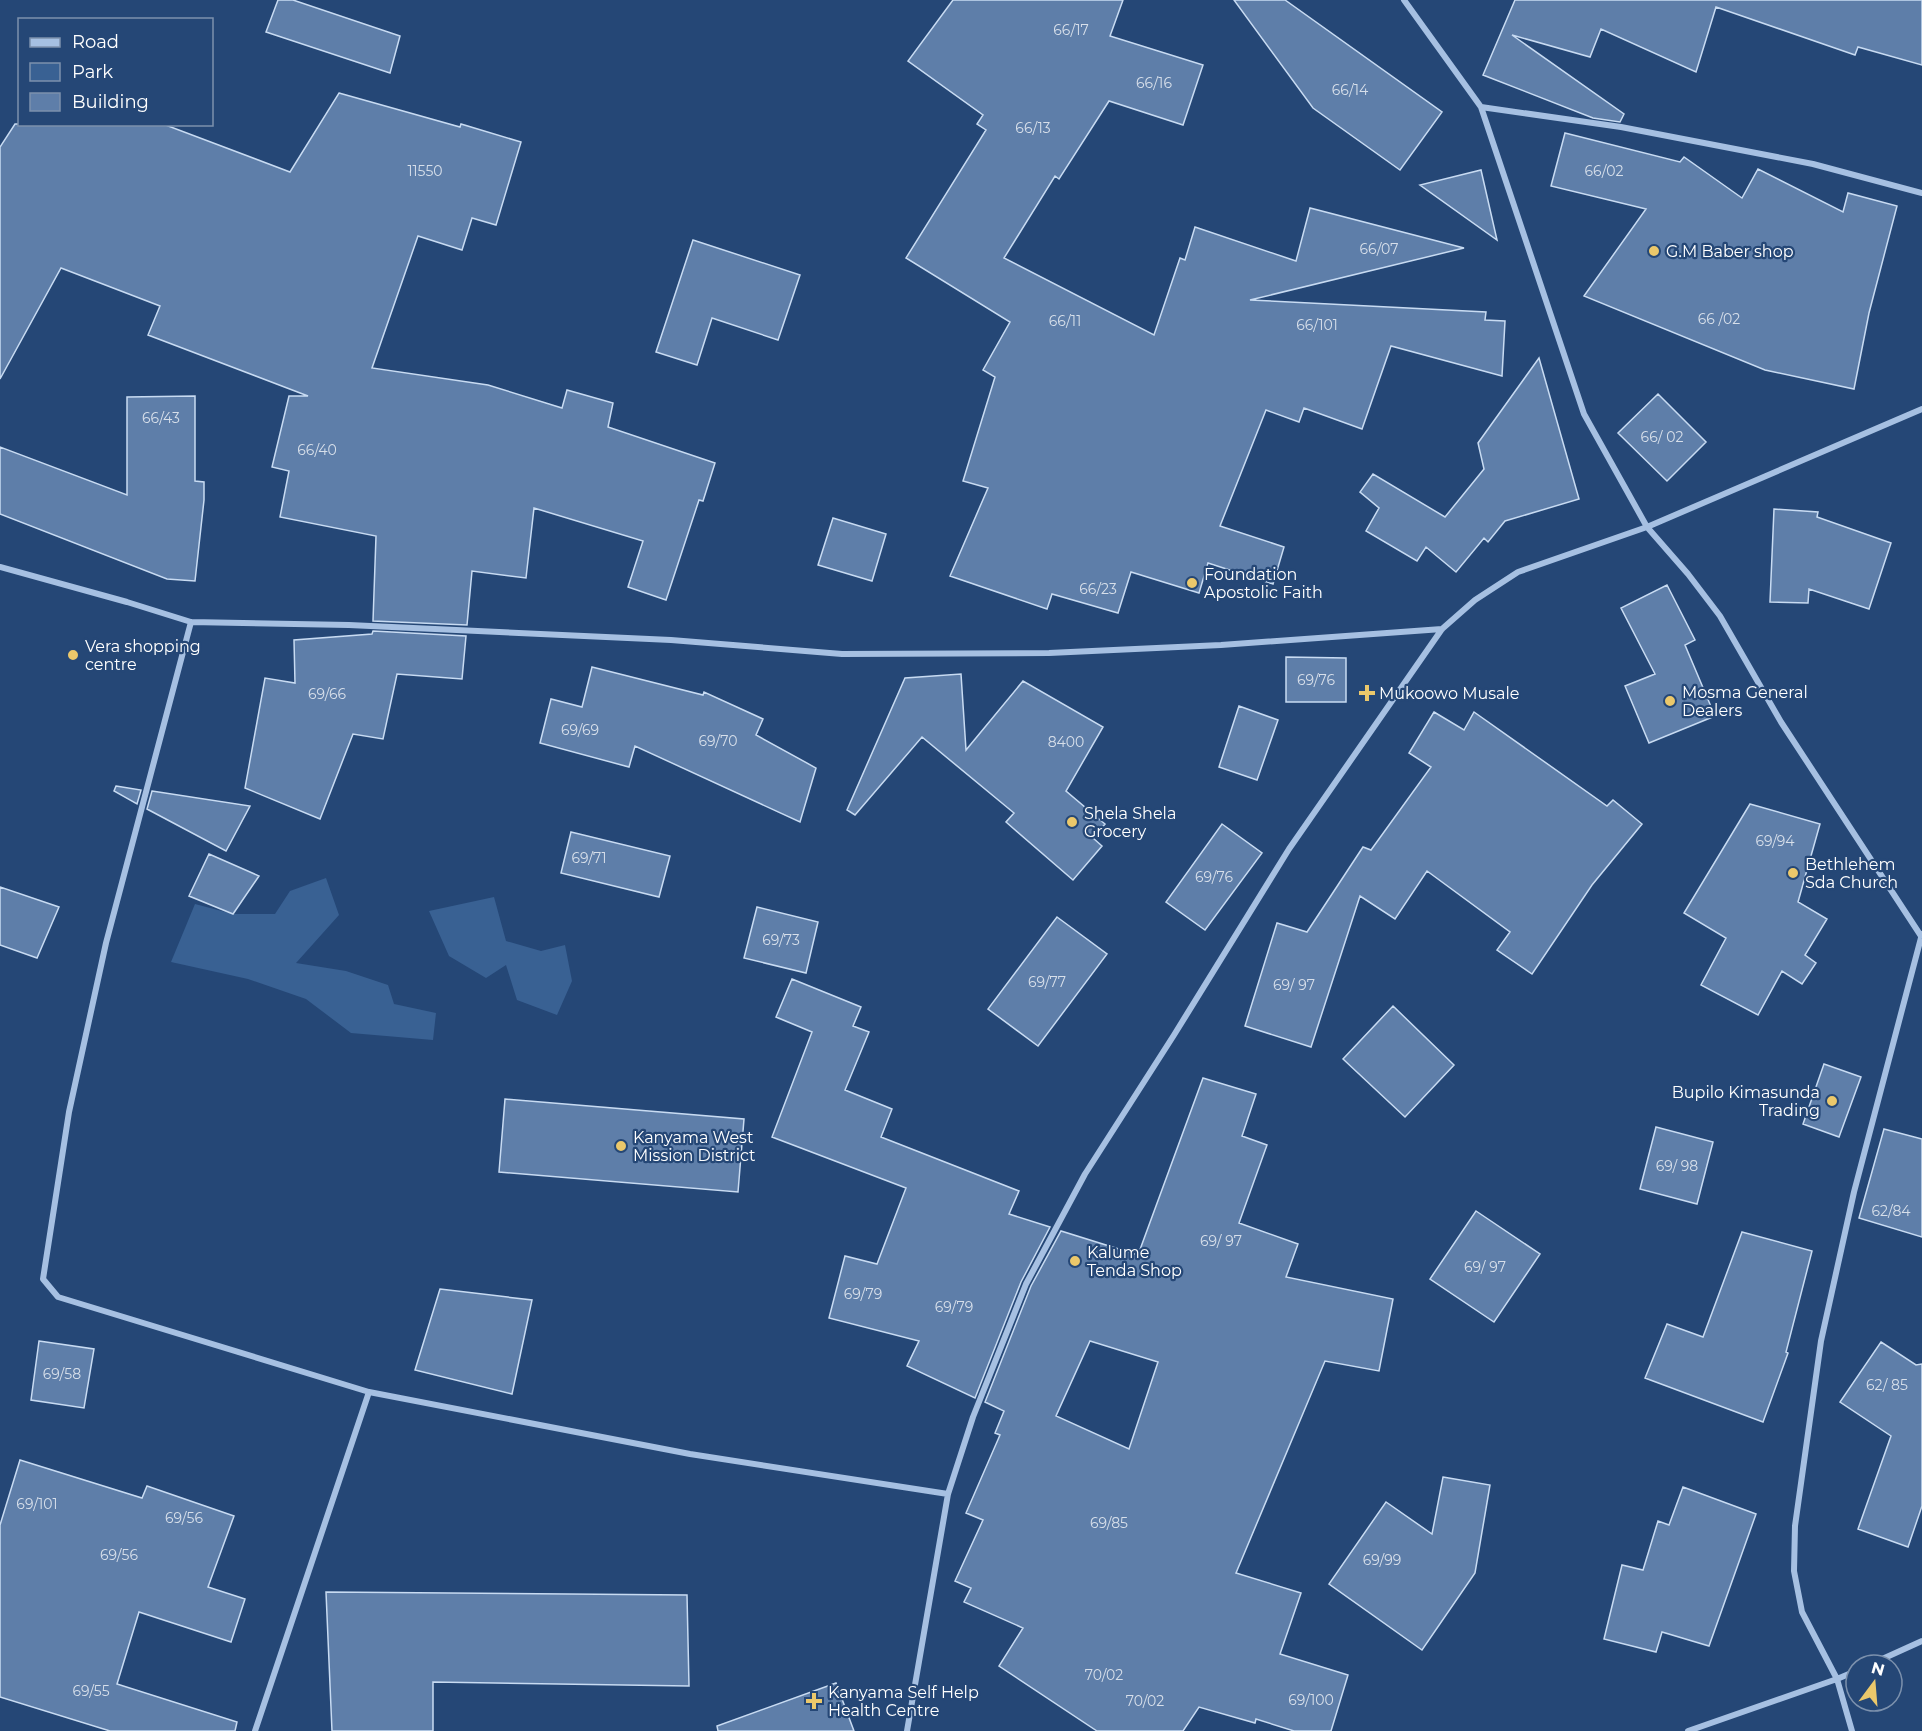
<svg xmlns="http://www.w3.org/2000/svg" width="1922" height="1731" font-family="Montserrat,sans-serif">
  <style>
    .green { fill: #396193 }
    .building { fill: #5e7ea9; stroke: #c8dbf2; stroke-width: 1.5; fill-rule: evenodd }
    .lines { fill: none; stroke-linecap: round; stroke-linejoin: round }
    .street { stroke: #a6c0e2; stroke-width: 6 }
    .poi-dot { fill: #ebc86b; stroke: #254776; stroke-width: 2 }
    .labels { text-anchor: middle; dominant-baseline: central; stroke-width: 4.5; stroke-linejoin: round; paint-order: stroke }
    .number-label { font-size: 14px; fill: #d7dfea }
    .poi-label { font-size: 16px; fill: #fff; stroke: #254776; text-anchor: start }
  </style>
  <rect width="100%" height="100%" fill="#254776"/>
  <!-- green -->
  <path class="green" d="M 326,878 L 339,915 L 296,963 L 346,971 L 388,985 L 394,1004 L 436,1013 L 433,1040 L 351,1033 L 306,999 L 248,979 L 171,962 L 195,904 L 233,914 L 275,914 L 290,891 Z
    M 494,897 L 506,941 L 541,951 L 565,945 L 572,981 L 557,1015 L 517,1000 L 506,965 L 486,978 L 449,956 L 429,911 Z"/>
  <!-- building -->
  <path class="building" d="M 278,0 L 293,0 L 400,36 L 390,73 L 266,32 Z
    M 953,0 L 1123,0 L 1110,36 L 1203,65 L 1183,125 L 1109,101 L 1059,179 L 1055,176 L 1004,258 L 1154,335 L 1180,258 L 1185,260 L 1195,227 L 1296,261 L 1310,208 L 1464,248 L 1250,300 L 1486,312 L 1485,320 L 1505,321 L 1502,376 L 1391,346 L 1362,429 L 1304,408 L 1299,422 L 1266,410 L 1220,526 L 1284,547 L 1273,584 L 1208,563 L 1199,593 L 1131,572 L 1118,613 L 1052,594 L 1047,609 L 950,576 L 988,488 L 963,481 L 995,377 L 983,370 L 1010,322 L 906,258 L 986,130 L 977,124 L 983,115 L 908,61 Z
    M 1234,0 L 1285,0 L 1442,112 L 1400,170 L 1313,108 Z
    M 1515,0 L 1922,0 L 1922,65 L 1858,47 L 1855,55 L 1716,7 L 1696,72 L 1601,29 L 1590,57 L 1512,35 L 1624,114 L 1620,122 L 1593,118 L 1483,75 Z
    M 339,93 L 460,127 L 461,124 L 521,142 L 496,225 L 472,218 L 462,250 L 418,236 L 372,368 L 488,385 L 562,408 L 567,390 L 613,403 L 608,427 L 715,463 L 703,501 L 699,500 L 666,600 L 628,587 L 643,541 L 534,508 L 526,578 L 472,571 L 467,625 L 373,621 L 376,536 L 280,517 L 289,471 L 272,467 L 289,396 L 308,396 L 148,335 L 160,306 L 61,268 L 0,379 L 0,147 L 15,124 L 163,124 L 290,172 Z
    M 1565,133 L 1680,162 L 1684,157 L 1742,198 L 1758,169 L 1843,212 L 1848,193 L 1897,206 L 1869,313 L 1854,389 L 1765,370 L 1584,296 L 1646,209 L 1551,186 Z
    M 1481,170 L 1497,240 L 1420,185 Z
    M 693,240 L 800,275 L 778,340 L 712,318 L 697,365 L 656,352 Z
    M 1539,358 L 1579,499 L 1505,521 L 1488,542 L 1484,538 L 1456,572 L 1426,547 L 1417,561 L 1366,531 L 1379,508 L 1360,492 L 1373,474 L 1445,517 L 1484,469 L 1478,443 Z
    M 1658,394 L 1706,442 L 1667,481 L 1618,433 Z
    M 195,396 L 195,481 L 204,482 L 204,500 L 195,581 L 167,579 L 0,514 L 0,447 L 127,495 L 127,397 Z
    M 1774,509 L 1818,512 L 1817,517 L 1891,543 L 1869,609 L 1809,589 L 1808,603 L 1770,602 Z
    M 833,518 L 886,534 L 872,581 L 818,565 Z
    M 1667,585 L 1695,640 L 1685,645 L 1715,716 L 1649,743 L 1625,686 L 1655,674 L 1621,608 Z
    M 373,631 L 466,636 L 462,679 L 397,674 L 383,739 L 353,734 L 320,819 L 245,788 L 265,678 L 295,683 L 294,640 L 372,634 Z
    M 1286,657 L 1346,658 L 1346,702 L 1286,702 Z
    M 592,667 L 703,695 L 704,692 L 763,719 L 756,735 L 816,768 L 800,822 L 635,746 L 629,767 L 540,743 L 551,699 L 582,707 Z
    M 961,674 L 966,750 L 1023,681 L 1103,727 L 1066,791 L 1105,824 L 1093,838 L 1102,846 L 1073,880 L 1006,822 L 1014,813 L 922,737 L 855,815 L 847,810 L 905,678 Z
    M 1239,706 L 1278,720 L 1257,780 L 1219,767 Z
    M 1434,712 L 1464,730 L 1474,712 L 1607,806 L 1613,800 L 1642,824 L 1592,885 L 1532,974 L 1497,950 L 1510,932 L 1427,871 L 1395,919 L 1360,896 L 1311,1047 L 1245,1026 L 1277,923 L 1307,932 L 1363,847 L 1371,850 L 1431,767 L 1409,753 Z
    M 116,786 L 141,790 L 137,804 L 114,791 Z
    M 152,791 L 250,806 L 226,851 L 147,809 Z
    M 1750,804 L 1820,824 L 1798,902 L 1827,919 L 1805,955 L 1816,963 L 1802,984 L 1782,971 L 1758,1015 L 1701,985 L 1726,938 L 1684,913 Z
    M 1222,824 L 1262,853 L 1205,930 L 1166,902 Z
    M 571,832 L 670,856 L 659,897 L 561,873 Z
    M 209,854 L 259,876 L 233,914 L 189,896 Z
    M 0,887 L 59,907 L 37,958 L 0,945 Z
    M 757,907 L 818,922 L 806,973 L 744,958 Z
    M 1057,917 L 1107,954 L 1038,1046 L 988,1009 Z
    M 792,979 L 861,1007 L 853,1026 L 869,1032 L 845,1090 L 892,1109 L 881,1137 L 1019,1191 L 1009,1214 L 1050,1227 L 1021,1282 L 975,1398 L 907,1366 L 919,1341 L 829,1318 L 845,1256 L 877,1264 L 906,1188 L 772,1137 L 812,1032 L 776,1017 Z
    M 1393,1006 L 1454,1065 L 1405,1117 L 1343,1059 Z
    M 1824,1064 L 1861,1077 L 1839,1137 L 1803,1124 Z
    M 1203,1078 L 1256,1094 L 1242,1136 L 1267,1145 L 1239,1223 L 1298,1244 L 1286,1277 L 1393,1299 L 1379,1371 L 1325,1361 L 1236,1573 L 1301,1593 L 1280,1654 L 1348,1675 L 1331,1731 L 1294,1731 L 1256,1719 L 1255,1723 L 1199,1707 L 1183,1731 L 1097,1731 L 999,1666 L 1023,1628 L 964,1602 L 971,1588 L 955,1581 L 983,1520 L 966,1513 L 1000,1435 L 995,1433 L 1004,1411 L 985,1402 L 1031,1286 L 1061,1231 L 1138,1255 ZM 1090,1341 L 1158,1362 L 1129,1449 L 1056,1416 Z
    M 505,1099 L 744,1119 L 738,1192 L 499,1172 Z
    M 1656,1127 L 1713,1142 L 1697,1204 L 1640,1189 Z
    M 1884,1129 L 1922,1139 L 1922,1237 L 1859,1218 Z
    M 1476,1211 L 1540,1254 L 1494,1322 L 1430,1279 Z
    M 1742,1232 L 1812,1251 L 1786,1352 L 1788,1353 L 1763,1422 L 1645,1378 L 1667,1324 L 1703,1337 Z
    M 440,1289 L 532,1300 L 512,1394 L 415,1370 Z
    M 39,1341 L 94,1349 L 84,1408 L 31,1400 Z
    M 1881,1342 L 1916,1365 L 1922,1364 L 1922,1506 L 1908,1547 L 1858,1529 L 1891,1436 L 1840,1402 Z
    M 20,1460 L 142,1498 L 147,1486 L 234,1516 L 208,1587 L 245,1599 L 231,1642 L 139,1612 L 117,1684 L 237,1722 L 235,1731 L 110,1731 L 0,1697 L 0,1525 Z
    M 1443,1477 L 1490,1485 L 1475,1573 L 1422,1650 L 1329,1584 L 1386,1502 L 1432,1534 Z
    M 1683,1487 L 1756,1514 L 1709,1646 L 1662,1632 L 1656,1652 L 1604,1639 L 1622,1565 L 1643,1570 L 1658,1521 L 1669,1525 Z
    M 326,1592 L 687,1595 L 689,1686 L 433,1682 L 433,1731 L 332,1731 Z
    M 836,1683 L 854,1731 L 718,1731 L 717,1726 Z"/>
  <g class="lines">
    <!-- street -->
    <path class="street" d="M 1404,0 L 1481,107 L 1584,414 L 1647,527 L 1688,574 L 1720,616 L 1781,722 L 1921,936
      M 1481,107 L 1621,127 L 1813,164 L 1922,193
      M 0,567 L 127,602 L 191,622 L 349,625 L 671,640 L 842,654 L 1049,653 L 1221,645 L 1442,629
      M 191,622 L 106,943 L 69,1112 L 43,1279 L 58,1297 L 369,1392
      M 1869,1665 L 1922,1641
      M 255,1731 L 369,1392 L 690,1454 L 948,1494
      M 907,1731 L 948,1494 L 973,1417 L 1026,1284 L 1085,1174 L 1174,1035 L 1289,849 L 1442,629 L 1475,600 L 1518,572 L 1647,527 L 1922,409
      M 1688,1731 L 1837,1679 L 1856,1671
      M 1852,1731 L 1837,1679 L 1802,1612 L 1794,1571 L 1795,1526 L 1821,1341 L 1854,1192 L 1922,934"/>
  </g>
  <!-- markers -->
  <g class="poi-dot">
    <circle cx="1654" cy="251" r="6"/>
    <circle cx="1192" cy="583" r="6"/>
    <circle cx="73" cy="655" r="6"/>
    <path d="M1364 684h6v6h6v6h-6v6h-6v-6h-6v-6h6z"/>
    <circle cx="1670" cy="701" r="6"/>
    <circle cx="1072" cy="822" r="6"/>
    <circle cx="1793" cy="873" r="6"/>
    <circle cx="1832" cy="1101" r="6"/>
    <circle cx="621" cy="1146" r="6"/>
    <circle cx="1075" cy="1261" r="6"/>
    <path d="M811 1692h6v6h6v6h-6v6h-6v-6h-6v-6h6z"/>
  </g>
  <g class="labels">
    <!-- number labels -->
    <g class="number-label">
      <text x="1071" y="30">66/17</text>
      <text x="1154" y="83">66/16</text>
      <text x="1350" y="90">66/14</text>
      <text x="1033" y="128">66/13</text>
      <text x="425" y="171">11550</text>
      <text x="1604" y="171">66/02</text>
      <text x="1379" y="249">66/07</text>
      <text x="1719" y="319">66 /02</text>
      <text x="1065" y="321">66/11</text>
      <text x="1317" y="325">66/101</text>
      <text x="161" y="418">66/43</text>
      <text x="1662" y="437">66/ 02</text>
      <text x="317" y="450">66/40</text>
      <text x="1098" y="589">66/23</text>
      <text x="1316" y="680">69/76</text>
      <text x="327" y="694">69/66</text>
      <text x="580" y="730">69/69</text>
      <text x="718" y="741">69/70</text>
      <text x="1066" y="742">8400</text>
      <text x="1775" y="841">69/94</text>
      <text x="589" y="858">69/71</text>
      <text x="1214" y="877">69/76</text>
      <text x="781" y="940">69/73</text>
      <text x="1047" y="982">69/77</text>
      <text x="1294" y="985">69/ 97</text>
      <text x="1677" y="1166">69/ 98</text>
      <text x="1891" y="1211">62/84</text>
      <text x="1221" y="1241">69/ 97</text>
      <text x="1485" y="1267">69/ 97</text>
      <text x="863" y="1294">69/79</text>
      <text x="954" y="1307">69/79</text>
      <text x="62" y="1374">69/58</text>
      <text x="1887" y="1385">62/ 85</text>
      <text x="37" y="1504">69/101</text>
      <text x="184" y="1518">69/56</text>
      <text x="1109" y="1523">69/85</text>
      <text x="119" y="1555">69/56</text>
      <text x="1382" y="1560">69/99</text>
      <text x="1104" y="1675">70/02</text>
      <text x="91" y="1691">69/55</text>
      <text x="1311" y="1700">69/100</text>
      <text x="1145" y="1701">70/02</text>
    </g>
    <!-- poi labels -->
    <g class="poi-label">
      <text x="1666" y="251">G.M Baber shop</text>
      <text x="1204" y="574">Foundation<tspan x="1204" dy="18">Apostolic Faith</tspan></text>
      <text x="85" y="646">Vera shopping<tspan x="85" dy="18">centre</tspan></text>
      <text x="1682" y="692">Mosma General<tspan x="1682" dy="18">Dealers</tspan></text>
      <text x="1379" y="693">Mukoowo Musale</text>
      <text x="1084" y="813">Shela Shela<tspan x="1084" dy="18">Grocery</tspan></text>
      <text x="1805" y="864">Bethlehem<tspan x="1805" dy="18">Sda Church</tspan></text>
      <text x="1820" y="1092" text-anchor="end">Bupilo Kimasunda<tspan x="1820" dy="18">Trading</tspan></text>
      <text x="633" y="1137">Kanyama West<tspan x="633" dy="18">Mission District</tspan></text>
      <text x="1087" y="1252">Kalume<tspan x="1087" dy="18">Tenda Shop</tspan></text>
      <text x="828" y="1692">Kanyama Self Help<tspan x="828" dy="18">Health Centre</tspan></text>
    </g>
  </g>
  <!-- legend -->
  <rect x="18" y="18" width="195" height="108" fill="#254776" stroke="#7c91ad" stroke-width="1.5"/>
  <rect x="30" y="38" width="30" height="9" fill="#a6c0e2" stroke="#7c91ad" stroke-width="1.5"/>
  <text x="72" y="48" font-size="18" fill="#ffffff">Road</text>
  <rect x="30" y="63" width="30" height="18" fill="#396193" stroke="#7c91ad" stroke-width="1.5"/>
  <text x="72" y="78" font-size="18" fill="#ffffff">Park</text>
  <rect x="30" y="93" width="30" height="18" fill="#5e7ea9" stroke="#7c91ad" stroke-width="1.5"/>
  <text x="72" y="108" font-size="18" fill="#ffffff">Building</text>
  <!-- north arrow -->
  <g transform="translate(1874 1683) rotate(16)"><circle r="28" fill="#254776" stroke="#7c91ad" stroke-width="1.5"/>
  <path d="M0-4.5L10 22L0 15L-10 22Z" fill="#ebc86b"/>
  <text y="-9" font-size="16" font-weight="bold" text-anchor="middle" fill="#ffffff">N</text>
  </g>
</svg>
